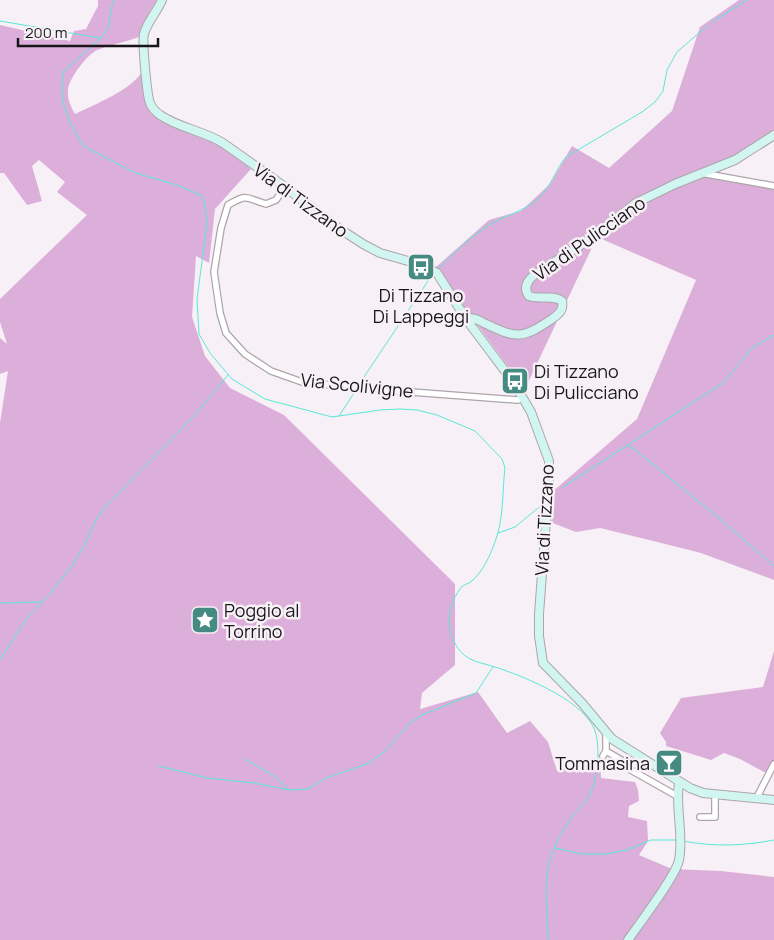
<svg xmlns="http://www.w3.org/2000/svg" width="774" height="940" font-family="Manrope,sans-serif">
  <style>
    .green { fill: #dcafda }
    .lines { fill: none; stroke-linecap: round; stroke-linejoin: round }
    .stream { stroke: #59e8d7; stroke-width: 1 }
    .street-casing { stroke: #aca6ab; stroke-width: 8 }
    .secondary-casing { stroke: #aca6ab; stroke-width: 10 }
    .street { stroke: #fff; stroke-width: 5.5 }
    .secondary { stroke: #d1f6f1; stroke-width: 8 }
    .labels { text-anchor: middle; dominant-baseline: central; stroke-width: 5; stroke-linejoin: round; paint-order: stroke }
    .street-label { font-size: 18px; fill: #181618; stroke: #f7f0f6 }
    .poi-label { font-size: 18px; fill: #181618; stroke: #f7f0f6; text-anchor: start }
  </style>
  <rect width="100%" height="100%" fill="#f7f0f6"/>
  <!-- green -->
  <path class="green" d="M 98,0 L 157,0 L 149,13 L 139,37 C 125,42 110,45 97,50 C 87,55 68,79 68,91 C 67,99 71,107 75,114 C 92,106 135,88 142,71 L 142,85 L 148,107 L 221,146 L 251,169 L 215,209 L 209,263 L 196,256 L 192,317 L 205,356 L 230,388 L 284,415 L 455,584 L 455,665 L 422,693 L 420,709 L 478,692 L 507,733 L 530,721 L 548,742 L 557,771 L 600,759 L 601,778 L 635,782 L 638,790 L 639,801 L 629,806 L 628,817 L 647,821 L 648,841 L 639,855 L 672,869 L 721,871 L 774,877 L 774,940 L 0,940 L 0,423 L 8,371 L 0,374 L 0,338 L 7,344 L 0,322 L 0,299 L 87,215 L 57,192 L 65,182 L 39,160 L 32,166 L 42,201 L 27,205 L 4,173 L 0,173 L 0,25 L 70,41 L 74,31 L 86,29 L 98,6 Z
    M 739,0 L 774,0 L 774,141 L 762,149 L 703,176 L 774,189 L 774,580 L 701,553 L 641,538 L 600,528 L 576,532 L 550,522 L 551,493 L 637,419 L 696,280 L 597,237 L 525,389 L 435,268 L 489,220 L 521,211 L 550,184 L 572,146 L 609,168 L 672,111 L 700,27 Z
    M 774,651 L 774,771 L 764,772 L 740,759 L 724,753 L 711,760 L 666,746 L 666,742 L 660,733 L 681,698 L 763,687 Z"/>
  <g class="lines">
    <!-- stream -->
    <path class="stream" d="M 113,0 L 108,28 L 101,38 L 63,72 L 62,89 L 64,106 L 68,118 L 83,146 L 136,173 L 180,186 L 202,196 L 205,204 L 207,224 L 197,299 L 199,334 L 210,353 L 232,379 L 265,399 L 332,417 L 380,410 L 400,409 L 417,410 L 437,415 L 475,431 L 502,459 L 505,468 C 502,492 504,519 495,542 C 490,556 483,571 472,581 C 468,584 462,585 460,589 C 446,608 445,634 461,652 C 470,662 483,663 495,667 C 523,676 589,702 596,734 C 600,752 598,777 590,794 C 586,802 579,807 574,814 C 565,826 557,840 552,854 C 542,881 548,912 548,940
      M 0,21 L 100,38
      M 712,22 L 747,0
      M 438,269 C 455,252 471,236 491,224 C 507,215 524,211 538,199 C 551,187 555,170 566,157 L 642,112 L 655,102 L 663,91 L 667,70 L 677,52 L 708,25
      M 358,386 L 432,275
      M 339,416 L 356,390
      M 628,446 L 634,449 L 719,518 L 774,566
      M 563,487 L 723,383 L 752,348 L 774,335
      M 498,533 L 515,527 L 543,504
      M 0,603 L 41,602
      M 0,660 L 26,619 L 49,595 L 73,564 L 83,548 L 97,518 L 107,505 L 194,416 L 228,375
      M 245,759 L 274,776 L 288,789
      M 159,766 L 207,778 L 254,783 L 289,790 L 308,789 L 326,778 L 369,763 L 384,752 L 409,724 L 422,715 L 476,693 L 493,667
      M 683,841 C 714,847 743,846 774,840
      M 555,848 L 582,854 L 606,854 L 627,850 L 651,840 L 677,840"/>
    <!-- street casing -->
    <g class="street-casing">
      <path id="street" d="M 701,173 L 774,186
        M 281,184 L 280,194 L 276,200 L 266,204 C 245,198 249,193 228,205 L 221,228 L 214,272 L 220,313 L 226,333 L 245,354 L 271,371 L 302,382 L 358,388 L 518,400 L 522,397
        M 606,751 L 628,764 L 631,770 L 677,796
        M 603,756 L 606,751 L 606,733
        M 757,797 L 774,764
        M 700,817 L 715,817 L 715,794"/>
    </g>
    <!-- secondary casing -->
    <g class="secondary-casing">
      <path id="secondary" d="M 162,0 C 157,12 147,22 144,34 C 142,42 147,96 150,103 C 152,108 156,112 160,115 C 179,128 204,131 223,143 L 281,184 L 337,227 L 363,244 L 380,253 L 422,265 L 437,273 L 466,319 L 514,383 L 531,412 L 549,461 L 549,481 L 539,614 L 539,636 L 543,663 L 582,703 L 612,739 L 690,788 L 703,793 L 774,800
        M 466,319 C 473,317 478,320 484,323 C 517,339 522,339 552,319 C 559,314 564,310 562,301 C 553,294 540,300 529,296 C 523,288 527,281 534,275 L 593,237 L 636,203 L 675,184 L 735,160 L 774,135
        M 628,940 C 639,924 676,876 679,860 C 684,834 675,808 679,783"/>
    </g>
    <!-- street -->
    <use href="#street" class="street"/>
    <!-- secondary -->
    <use href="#secondary" class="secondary"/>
  </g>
  <!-- icons -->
  <defs>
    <g id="bus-square" transform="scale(1.4375)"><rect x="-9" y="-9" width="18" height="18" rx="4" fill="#458b82" stroke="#f7f0f6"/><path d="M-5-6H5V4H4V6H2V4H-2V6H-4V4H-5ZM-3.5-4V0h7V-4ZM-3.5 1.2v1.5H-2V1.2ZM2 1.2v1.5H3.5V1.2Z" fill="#fff"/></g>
    <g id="sight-square" transform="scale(1.4375)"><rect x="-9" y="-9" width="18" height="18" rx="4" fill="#458b82" stroke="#f7f0f6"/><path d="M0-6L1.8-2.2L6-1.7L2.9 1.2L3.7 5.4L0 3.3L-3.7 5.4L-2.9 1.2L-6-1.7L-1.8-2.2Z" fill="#fff"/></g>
    <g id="bar-square" transform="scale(1.4375)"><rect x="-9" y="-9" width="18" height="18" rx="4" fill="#458b82" stroke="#f7f0f6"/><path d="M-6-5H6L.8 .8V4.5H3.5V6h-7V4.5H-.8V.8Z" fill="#fff"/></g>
  </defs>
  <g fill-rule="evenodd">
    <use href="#bus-square" x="421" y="267"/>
    <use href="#bus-square" x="515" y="381"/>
    <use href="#sight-square" x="205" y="620"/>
    <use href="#bar-square" x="669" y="763"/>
  </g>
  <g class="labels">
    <!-- street labels -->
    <g class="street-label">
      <text transform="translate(301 200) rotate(36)">Via di Tizzano</text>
      <text transform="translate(589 238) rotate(-35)">Via di Pulicciano</text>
      <text transform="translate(357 385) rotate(6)">Via Scolivigne</text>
      <text transform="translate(544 520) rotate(-87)">Via di Tizzano</text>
    </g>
    <!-- poi labels -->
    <g class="poi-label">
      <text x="421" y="295" text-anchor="middle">Di Tizzano<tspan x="421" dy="21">Di Lappeggi</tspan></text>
      <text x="534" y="371">Di Tizzano<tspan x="534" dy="21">Di Pulicciano</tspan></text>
      <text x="224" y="610">Poggio al<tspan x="224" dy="21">Torrino</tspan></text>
      <text x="650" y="763" text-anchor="end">Tommasina</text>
    </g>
  </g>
  <!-- scale -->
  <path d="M18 38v8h140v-8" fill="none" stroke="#181618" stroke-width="2.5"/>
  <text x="25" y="38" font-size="15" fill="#181618" stroke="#f7f0f6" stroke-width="4" paint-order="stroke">200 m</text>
</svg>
